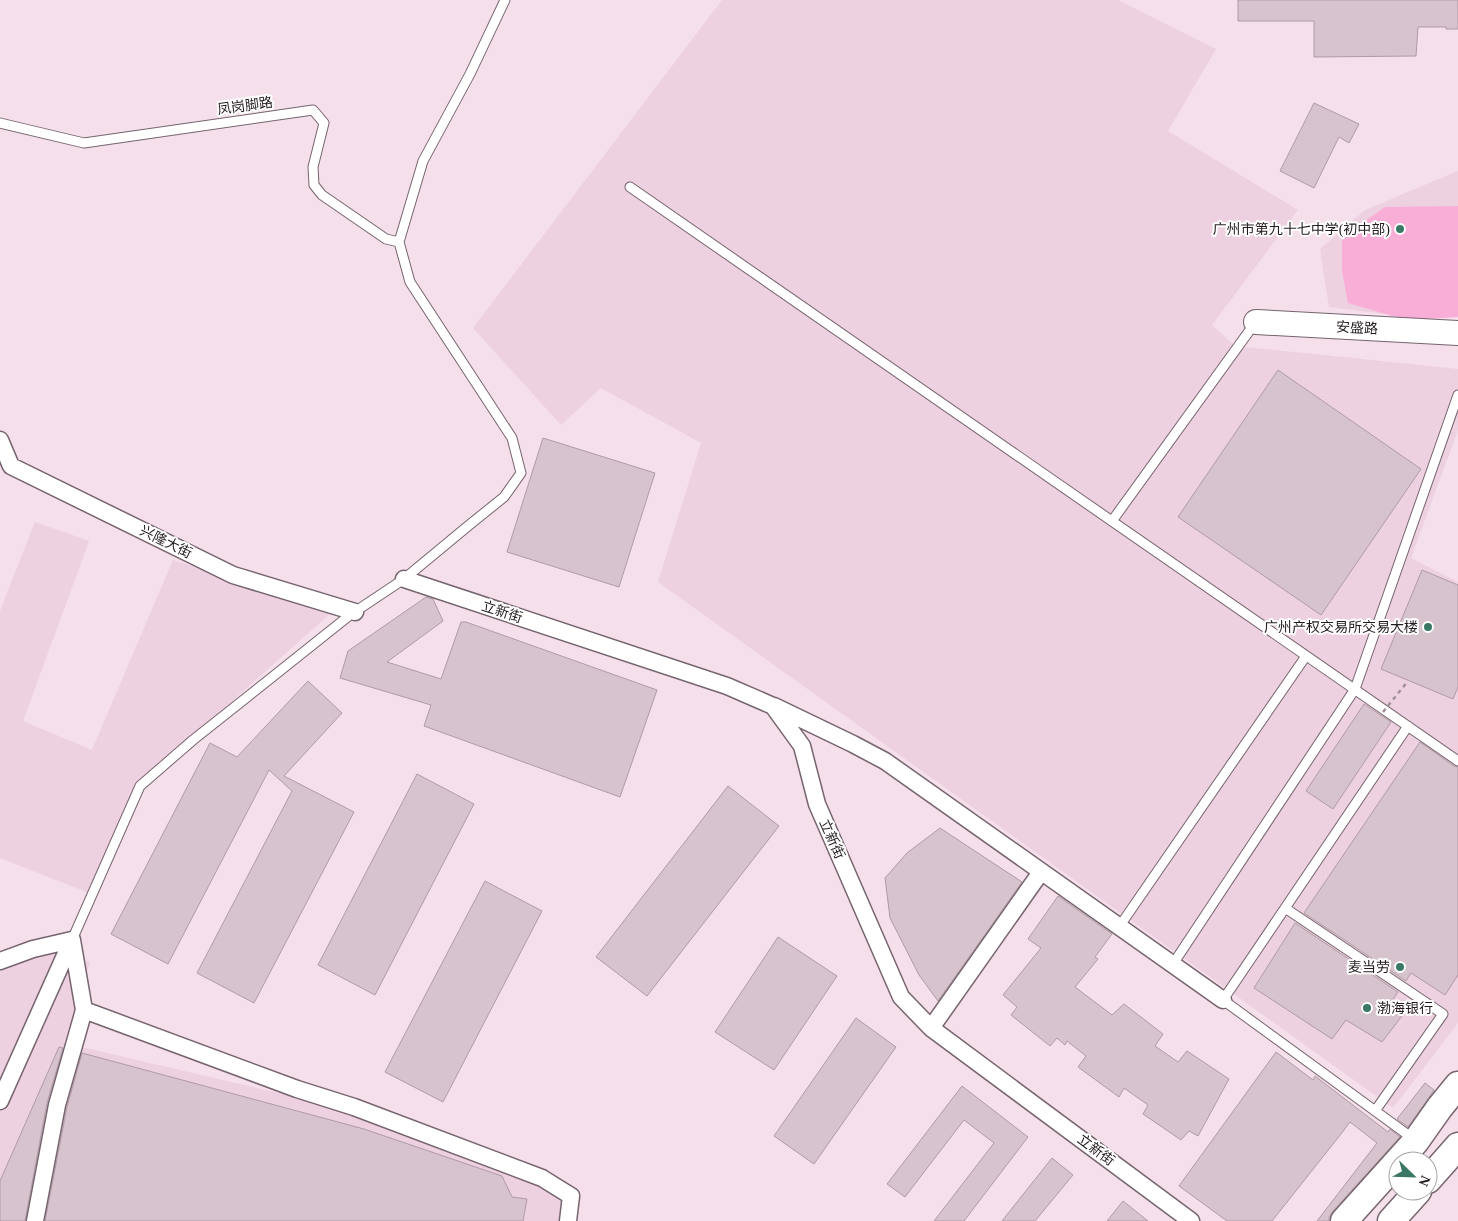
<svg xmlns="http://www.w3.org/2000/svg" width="1458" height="1221" font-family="'Times New Roman','Noto Sans SC',serif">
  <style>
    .built { fill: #eed1e0 }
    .green { fill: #f8aed7 }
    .building { fill: #d7c3cd; stroke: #ae9ba5 }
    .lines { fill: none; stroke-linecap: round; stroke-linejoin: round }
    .lane-casing { stroke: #76646e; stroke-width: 11 }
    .street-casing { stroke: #76646e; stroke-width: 19 }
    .secondary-casing { stroke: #76646e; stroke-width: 26 }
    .primary-casing { stroke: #76646e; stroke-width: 29 }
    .lane { stroke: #fff; stroke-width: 9 }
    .street { stroke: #fff; stroke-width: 16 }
    .secondary { stroke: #fff; stroke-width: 24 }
    .primary { stroke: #fff; stroke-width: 26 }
    .path-bridge { stroke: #a19199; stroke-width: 2.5; stroke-dasharray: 4 4; stroke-linecap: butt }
    .poi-dot { fill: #3a7865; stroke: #fff; stroke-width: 2 }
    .labels { text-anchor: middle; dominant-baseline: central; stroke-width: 4; stroke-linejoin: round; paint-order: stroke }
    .street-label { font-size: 14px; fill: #241c20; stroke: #fff }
    .poi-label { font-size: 14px; fill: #241c20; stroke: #fff; text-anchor: end }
  </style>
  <rect width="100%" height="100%" fill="#f4dfea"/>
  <!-- built -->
  <path class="built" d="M 722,0 L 1118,0 L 1216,49 L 1168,131 L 1298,210 L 1212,325 L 1235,346 L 1458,369 L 1458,430 L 1411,558 L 1458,582 L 1458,1023 L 1393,1108 L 658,582 L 701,443 L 601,388 L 561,425 L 473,328 Z
    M 1458,171 L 1458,317 L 1422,319 L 1329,307 L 1320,249 L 1365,210 Z
    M 35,522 L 89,541 L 23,721 L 92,750 L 173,560 L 332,612 L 138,785 L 89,893 L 0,858 L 0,611 Z
    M 57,941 L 90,963 L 64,1043 L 373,1115 L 563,1191 L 561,1221 L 0,1221 L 0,966 Z"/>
  <!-- green -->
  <path class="green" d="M 1458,206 L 1458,317 L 1406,320 L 1348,303 L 1342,271 L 1342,237 L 1385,207 Z"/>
  <!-- building -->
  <path class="building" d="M 1238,0 L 1458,0 L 1458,29 L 1446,29 L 1446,27 L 1418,27 L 1416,56 L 1314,57 L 1314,21 L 1238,21 Z
    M 1314,103 L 1359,124 L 1349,143 L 1339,137 L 1314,188 L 1280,171 Z
    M 1278,370 L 1421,469 L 1321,615 L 1178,517 Z
    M 543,438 L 655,473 L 619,587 L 507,552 Z
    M 1422,570 L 1458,585 L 1458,687 L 1453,699 L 1381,669 Z
    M 426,597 L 433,599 L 443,621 L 387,662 L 441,679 L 461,622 L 466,622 L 657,690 L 620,797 L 424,726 L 431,705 L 340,678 L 348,651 Z
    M 308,681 L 342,713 L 284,776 L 354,812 L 254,1003 L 197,973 L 292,791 L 269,770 L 168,964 L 111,934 L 210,743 L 237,757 Z
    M 1364,704 L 1391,722 L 1333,809 L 1306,791 Z
    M 1420,742 L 1454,766 L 1458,767 L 1458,975 L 1445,995 L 1411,973 L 1406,981 L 1304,913 Z
    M 417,774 L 474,804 L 375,995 L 318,965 Z
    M 728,786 L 779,826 L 647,996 L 596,957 Z
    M 940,828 L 1022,882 L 938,1001 L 919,975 L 890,918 L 885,878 L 907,853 Z
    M 485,881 L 542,911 L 443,1102 L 385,1072 Z
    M 1058,896 L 1112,934 L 1095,957 L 1098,959 L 1075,987 L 1112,1015 L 1124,1004 L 1163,1034 L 1155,1046 L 1178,1062 L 1187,1051 L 1229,1079 L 1198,1136 L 1189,1131 L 1181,1140 L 1143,1114 L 1148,1105 L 1124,1088 L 1119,1097 L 1078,1067 L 1086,1056 L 1067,1041 L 1065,1045 L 1057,1038 L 1050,1046 L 1011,1015 L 1017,1007 L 1003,995 L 1041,948 L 1028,939 Z
    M 1295,923 L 1398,992 L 1391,1002 L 1405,1012 L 1382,1042 L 1346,1020 L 1332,1039 L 1254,988 Z
    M 778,937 L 837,976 L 774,1070 L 715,1032 Z
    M 856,1018 L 896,1047 L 814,1164 L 774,1136 Z
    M 59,1047 L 63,1048 L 47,1103 L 25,1221 L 0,1221 L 0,1181 Z
    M 1276,1052 L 1313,1080 L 1315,1076 L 1388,1132 L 1390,1129 L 1400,1137 L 1333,1211 L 1329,1217 L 1329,1221 L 1317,1221 L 1377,1143 L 1350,1122 L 1341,1134 L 1272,1221 L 1227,1221 L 1179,1186 Z
    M 82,1053 L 364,1129 L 502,1176 L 512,1197 L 527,1199 L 523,1221 L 45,1221 L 67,1107 Z
    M 1425,1083 L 1434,1090 L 1408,1127 L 1397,1119 Z
    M 962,1086 L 1028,1137 L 964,1221 L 934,1221 L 994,1143 L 964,1120 L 905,1197 L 887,1184 Z
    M 1052,1158 L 1073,1175 L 1035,1221 L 1002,1221 Z
    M 1123,1201 L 1148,1221 L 1107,1221 Z"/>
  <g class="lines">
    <!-- lane casing -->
    <g class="lane-casing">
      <path id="lane" d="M 0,123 L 84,143 L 313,110 L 324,123 L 313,167 L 314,185 L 322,195 L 386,239 L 399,242
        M 630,187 L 1458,761
        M 1112,521 L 1255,323
        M 1408,726 L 1223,1000 L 1415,1140
        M 1285,908 L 1443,1014 L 1375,1111
        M 1119,927 L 1306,656
        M 72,940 L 140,786 L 193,740 L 261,686 L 350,615 L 404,579 L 468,526 L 504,497 L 521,473 L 512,438 L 410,282 L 399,242 L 423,161 L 470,74 L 505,0
        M 1173,964 L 1355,689 L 1458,395"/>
    </g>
    <!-- street casing -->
    <g class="street-casing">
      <path id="street" d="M 0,440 L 11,466 L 233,575 L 355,612
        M 404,579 L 727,686 L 773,706 L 802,746 L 817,804 L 901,997 L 931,1028 L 1191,1221
        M 774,706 L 853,744 L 885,761 L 1223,1000
        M 0,961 L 33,949 L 72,940
        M 84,1010 L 297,1089 L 354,1107 L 542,1178 L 571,1196 L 568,1221
        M 931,1028 L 1041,872
        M 0,1101 L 72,940
        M 35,1221 L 57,1105 L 84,1010 L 72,940"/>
    </g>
    <!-- secondary casing -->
    <g class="secondary-casing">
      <path id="secondary" d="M 1256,322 L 1458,333"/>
    </g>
    <!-- primary casing -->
    <g class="primary-casing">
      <path id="primary" d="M 1428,1180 L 1458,1146
        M 1344,1221 L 1416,1141 L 1440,1107 L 1458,1085
        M 1391,1221 L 1418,1191"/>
    </g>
    <!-- lane -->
    <use href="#lane" class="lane"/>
    <!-- street -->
    <use href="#street" class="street"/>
    <!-- secondary -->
    <use href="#secondary" class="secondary"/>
    <!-- primary -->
    <use href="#primary" class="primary"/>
    <!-- path-bridge -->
    <path class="path-bridge" d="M 1383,712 L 1408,681"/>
  </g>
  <!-- markers -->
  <g class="poi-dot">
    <circle cx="1400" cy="229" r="5"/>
    <circle cx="1428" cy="627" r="5"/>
    <circle cx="1400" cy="967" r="5"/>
    <circle cx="1367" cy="1008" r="5"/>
  </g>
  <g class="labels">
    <!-- street labels -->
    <g class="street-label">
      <text transform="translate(245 106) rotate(-8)">凤岗脚路</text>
      <text transform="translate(1357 328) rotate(3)">安盛路</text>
      <text transform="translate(166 542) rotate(26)">兴隆大街</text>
      <text transform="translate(502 612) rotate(18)">立新街</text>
      <text transform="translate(832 839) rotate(66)">立新街</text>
      <text transform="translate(1096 1150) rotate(37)">立新街</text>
    </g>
    <!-- poi labels -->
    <g class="poi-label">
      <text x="1390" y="229">广州市第九十七中学(初中部)</text>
      <text x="1418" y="627">广州产权交易所交易大楼</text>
      <text x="1390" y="967">麦当劳</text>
      <text x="1377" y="1008" text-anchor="start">渤海银行</text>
    </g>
  </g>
  <!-- north arrow -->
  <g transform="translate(1413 1176) rotate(113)"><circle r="24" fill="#ffffff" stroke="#a7a4a6"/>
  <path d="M0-4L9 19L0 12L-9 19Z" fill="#3a7865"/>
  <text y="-8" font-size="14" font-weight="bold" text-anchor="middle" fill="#241c20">N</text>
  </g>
</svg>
